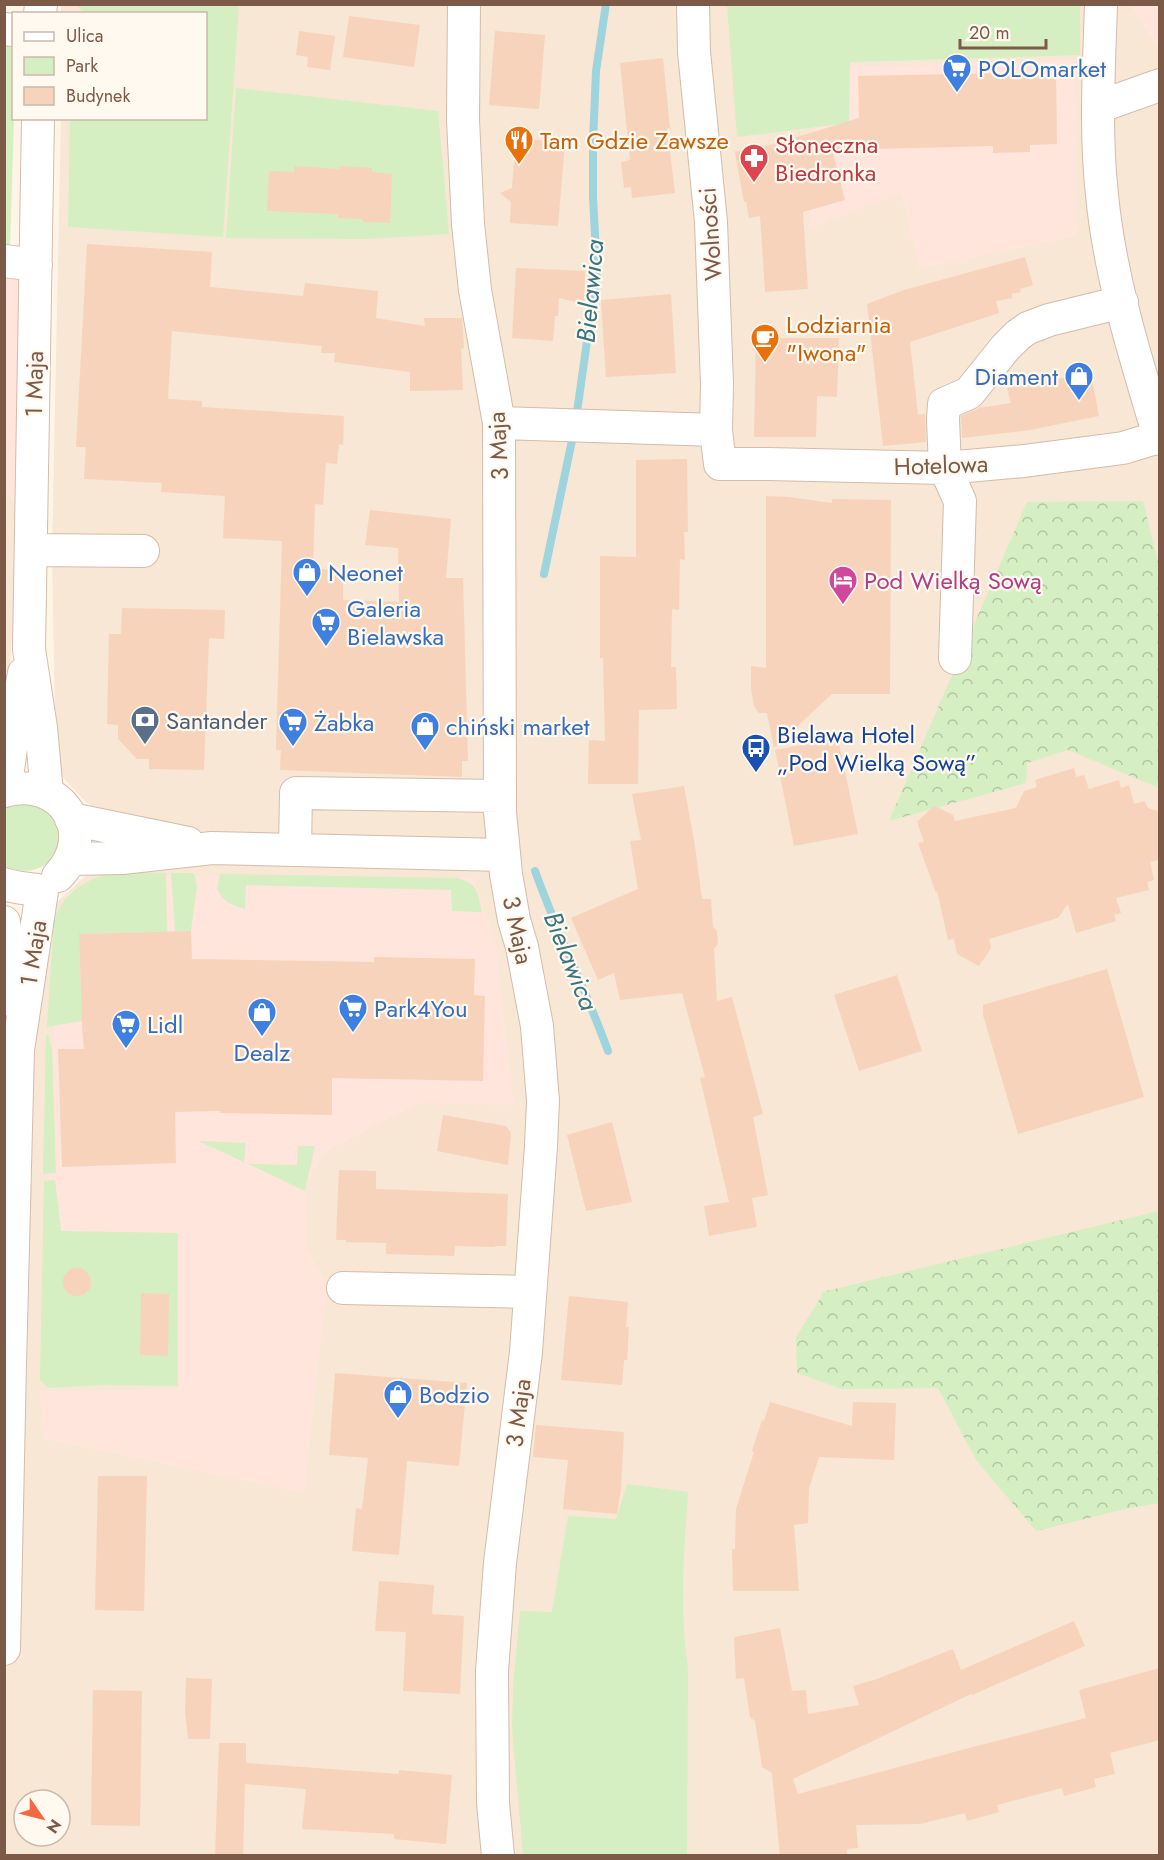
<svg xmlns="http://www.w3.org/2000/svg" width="1164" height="1860" font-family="Jost,sans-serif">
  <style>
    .residential { fill: #f7e7d4; fill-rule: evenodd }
    .commercial { fill: #ffe5db }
    .green { fill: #d5efc3 }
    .forest { fill: url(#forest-crowns) }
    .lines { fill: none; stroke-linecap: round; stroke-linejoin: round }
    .stream { stroke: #9dd4de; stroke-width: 8 }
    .building { fill: #f7d3bb }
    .minor-casing { stroke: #d3bcab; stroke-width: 34 }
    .minor { stroke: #fff; stroke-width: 32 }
    .labels { text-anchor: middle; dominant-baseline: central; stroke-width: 4.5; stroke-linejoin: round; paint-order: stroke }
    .shop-label { font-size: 24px; fill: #366cbe; stroke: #fff9f0; text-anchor: start }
    .food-label { font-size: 24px; fill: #c56008; stroke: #fff9f0; text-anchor: start }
    .health-label { font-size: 24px; fill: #be3a42; stroke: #fff9f0; text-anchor: start }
    .street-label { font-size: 24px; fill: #7c5a47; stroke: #fff9f0 }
    .hotel-label { font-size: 24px; fill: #b23c85; stroke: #fff9f0; text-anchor: start }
    .service-label { font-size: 24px; fill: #4e5e75; stroke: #fff9f0; text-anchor: start }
    .transit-label { font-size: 24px; fill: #164399; stroke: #fff9f0; text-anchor: start }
    .water-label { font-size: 26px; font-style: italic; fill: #397682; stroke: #fff9f0 }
  </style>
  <defs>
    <pattern id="forest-crowns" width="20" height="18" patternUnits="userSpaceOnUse" patternTransform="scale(1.5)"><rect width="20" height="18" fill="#d5efc3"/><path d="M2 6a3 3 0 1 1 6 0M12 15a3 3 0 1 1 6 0" fill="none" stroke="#b2c5a0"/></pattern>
  </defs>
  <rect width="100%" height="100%" fill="#fff5e7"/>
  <!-- residential -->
  <path class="residential" d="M 61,5 L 1159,5 L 1159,1855 L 5,1856 L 4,1552 L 22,1552 L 36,990 L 51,902 L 57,902 L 88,874 L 102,814 L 85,801 L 59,773 L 55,722 L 52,550 L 61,119 L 206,118 L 206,14 L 61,13 ZM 24,1800 L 60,1800 L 60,1836 L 24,1836 Z
    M 5,494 L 8,495 L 14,500 L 17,509 L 16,580 L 5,740 Z"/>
  <!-- commercial -->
  <path class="commercial" d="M 1131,5 L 1159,5 L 1159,50 L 1131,6 Z
    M 1075,60 L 1077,236 L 919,269 L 901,193 L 809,229 L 819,68 Z
    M 19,244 L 23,244 L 17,509 L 14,500 L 8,495 L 5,494 L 5,254 L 10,248 Z
    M 208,876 L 473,878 L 495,940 L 514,1105 L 419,1103 L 325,1152 L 305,1191 L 307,1249 L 327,1285 L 304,1493 L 44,1439 L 40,1391 L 178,1389 L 168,1245 L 46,1247 L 58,919 L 108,878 Z"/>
  <!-- green -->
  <path class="green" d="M 77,5 L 239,5 L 223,237 L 68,227 L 70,119 L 206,118 L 206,14 L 84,13 Z
    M 727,5 L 1080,5 L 1080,55 L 850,62 L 849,123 L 737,137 Z
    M 4,39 L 13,40 L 14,119 L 10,248 L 4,254 Z
    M 236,88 L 438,111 L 449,234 L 366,239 L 226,238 Z
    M 17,803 C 24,804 33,804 40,806 C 78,823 56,889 5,866 L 5,809 Z
    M 114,872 L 166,873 L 167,932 L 79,934 L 82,1021 L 47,1027 L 54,920 C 63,892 87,879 114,872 Z
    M 171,873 L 192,873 L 194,874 L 197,886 L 191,931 L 175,931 Z
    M 220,874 L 456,878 C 478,883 477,891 482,912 L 452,911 L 451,890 L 246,885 L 245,909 C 232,906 223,901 217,889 Z
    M 46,1035 L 48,1035 L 52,1049 L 56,1173 L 43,1174 Z
    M 198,1141 L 246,1143 L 244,1162 Z
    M 298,1146 L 315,1146 L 305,1191 L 248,1164 L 297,1165 Z
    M 55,1180 L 61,1231 L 178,1233 L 178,1386 L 102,1385 L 48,1388 L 40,1380 L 44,1181 Z
    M 627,1484 L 688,1492 C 684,1551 679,1610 688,1669 L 687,1855 L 523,1855 L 512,1728 L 513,1688 L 520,1611 L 552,1612 L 568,1516 L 616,1519 Z"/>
  <!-- forest -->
  <path class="forest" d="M 1143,501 L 1159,566 L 1159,788 L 1068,750 L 1027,763 L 1026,783 L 889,821 L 1027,502 Z
    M 1159,1211 L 1159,1503 L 1129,1508 L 1036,1531 L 976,1460 L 938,1388 L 842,1389 L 797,1373 L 796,1337 L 821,1297 L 822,1292 Z"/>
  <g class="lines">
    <!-- stream -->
    <path class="stream" d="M 576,419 L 597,271 L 593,197 L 593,142 L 596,71 L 606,4
      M 544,574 L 574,431
      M 535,871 C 557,932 586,990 608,1051"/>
  </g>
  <!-- building -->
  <path class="building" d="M 349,16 L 420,25 L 414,67 L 343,57 Z
    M 299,31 L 335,36 L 330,70 L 307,67 L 308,57 L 296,55 Z
    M 495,31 L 545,35 L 539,109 L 489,105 Z
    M 663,58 L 670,128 L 667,128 L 675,193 L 632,198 L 631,187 L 624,188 L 621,162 L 630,160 L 620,63 Z
    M 1056,72 L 1057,144 L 1030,145 L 1030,152 L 993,153 L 993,146 L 832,150 L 845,200 L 803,212 L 808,289 L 765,292 L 760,216 L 749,218 L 746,202 L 744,202 L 735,152 L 774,144 L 859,118 L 858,76 Z
    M 516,138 L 565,142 L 558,226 L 510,223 L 511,202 L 500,193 L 512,188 Z
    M 295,166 L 340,169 L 340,166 L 372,168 L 372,172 L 392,174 L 390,223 L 363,222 L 363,219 L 338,218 L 338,214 L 267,211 L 269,171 L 294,172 Z
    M 87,244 L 212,252 L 210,287 L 303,296 L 305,283 L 378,291 L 376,318 L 425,326 L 424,318 L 462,318 L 464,348 L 461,349 L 463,390 L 410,391 L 410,372 L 334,362 L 335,353 L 321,353 L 322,346 L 172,331 L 168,399 L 202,401 L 202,407 L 344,416 L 343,445 L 339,444 L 337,464 L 326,463 L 323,505 L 315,504 L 313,569 L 343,570 L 343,600 L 399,602 L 398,548 L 365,545 L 370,510 L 451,519 L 446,578 L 463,578 L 468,761 L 462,761 L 462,777 L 280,770 L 281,750 L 276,750 L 282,541 L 223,538 L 225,496 L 161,492 L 162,483 L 84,479 L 86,447 L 76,447 Z
    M 1025,257 L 1033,285 L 1020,289 L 1021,292 L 1011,294 L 1013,298 L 996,301 L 999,313 L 910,342 L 918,415 L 925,414 L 926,442 L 883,446 L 867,304 L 904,290 Z
    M 516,268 L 585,271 L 584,304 L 559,298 L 558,316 L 555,316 L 553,341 L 512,338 Z
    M 671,294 L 676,373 L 606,377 L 601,300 Z
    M 756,338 L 839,338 L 837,397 L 817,396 L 816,437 L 754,437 Z
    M 1091,373 L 1099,416 L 1030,430 L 962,438 L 961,416 L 979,408 L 1011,403 L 1007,388 Z
    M 687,459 L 688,532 L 684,532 L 685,560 L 680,559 L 679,610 L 672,609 L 671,667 L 676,667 L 677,709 L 639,710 L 638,784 L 588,784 L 589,740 L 605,741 L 603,658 L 600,658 L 600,556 L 636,557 L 636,460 Z
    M 766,496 L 789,497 L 832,503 L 832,499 L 891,500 L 890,694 L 832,694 L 774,748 L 767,713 L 759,713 L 754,706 L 751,688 L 751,666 L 766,668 Z
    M 122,608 L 225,610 L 224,639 L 209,638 L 204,770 L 149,769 L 149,759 L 137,759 L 118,739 L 118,725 L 107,724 L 109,634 L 121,634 Z
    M 838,738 L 858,834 L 794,846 L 775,750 Z
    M 1074,768 L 1076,777 L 1084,775 L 1089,789 L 1119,780 L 1121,788 L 1129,785 L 1134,804 L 1145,801 L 1148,808 L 1160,812 L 1160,860 L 1150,862 L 1154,880 L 1147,882 L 1149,890 L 1116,898 L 1121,913 L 1114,915 L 1116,921 L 1076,933 L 1068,904 L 1058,918 L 989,939 L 991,948 L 979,966 L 957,954 L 954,939 L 948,940 L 937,891 L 936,893 L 918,843 L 924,842 L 917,822 L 934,806 L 953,815 L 955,821 L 1016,808 L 1024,791 L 1037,787 L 1035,780 Z
    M 684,786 L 695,846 L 702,899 L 711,899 L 713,927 L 717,931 L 718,944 L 714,949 L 717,1001 L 732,997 L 763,1114 L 753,1117 L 768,1195 L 752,1198 L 757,1227 L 709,1236 L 704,1206 L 729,1202 L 700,1078 L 705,1077 L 682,993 L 620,1000 L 614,973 L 598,980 L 571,918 L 638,889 L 630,841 L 641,840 L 632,794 Z
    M 191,931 L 192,959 L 374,962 L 374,957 L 475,959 L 474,995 L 485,996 L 483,1081 L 332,1078 L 332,1115 L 220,1113 L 220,1111 L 175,1112 L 176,1163 L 62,1167 L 58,1049 L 84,1049 L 82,1026 L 79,934 Z
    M 1107,969 L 1144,1097 L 1018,1134 L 983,1015 L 983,1005 Z
    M 897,975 L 922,1051 L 859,1071 L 834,995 Z
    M 443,1115 L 506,1126 L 511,1133 L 508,1165 L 437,1151 Z
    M 612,1122 L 632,1202 L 586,1211 L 567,1135 Z
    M 339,1170 L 376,1171 L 376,1189 L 508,1194 L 506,1246 L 495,1246 L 495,1247 L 455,1246 L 454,1256 L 386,1254 L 386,1243 L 346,1242 L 346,1240 L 336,1240 Z
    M63 1282a14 14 0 1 1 28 0a14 14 0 1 1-28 0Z
    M 141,1293 L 169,1294 L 168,1356 L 140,1355 Z
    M 569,1296 L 628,1302 L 626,1327 L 629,1327 L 627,1360 L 624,1360 L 622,1385 L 561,1380 Z
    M 335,1373 L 467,1383 L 459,1466 L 407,1461 L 399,1555 L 352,1551 L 356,1508 L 362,1509 L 368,1458 L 329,1455 Z
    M 770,1402 L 852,1426 L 853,1402 L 896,1403 L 894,1460 L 819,1457 L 809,1489 L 808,1523 L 794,1525 L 799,1591 L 733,1591 L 732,1549 L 735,1549 L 736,1509 L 754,1452 L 752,1451 L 762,1420 L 764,1421 Z
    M 536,1425 L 624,1432 L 621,1488 L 617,1514 L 563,1509 L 568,1460 L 533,1457 Z
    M 98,1476 L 147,1476 L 144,1611 L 95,1610 Z
    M 379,1581 L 434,1585 L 432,1614 L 464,1616 L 460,1694 L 403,1691 L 406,1632 L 375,1631 Z
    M 1074,1621 L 1085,1646 L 972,1695 L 971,1694 L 793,1779 L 798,1794 L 973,1747 L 1086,1718 L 1079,1690 L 1160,1668 L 1160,1740 L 1110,1753 L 1115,1774 L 1094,1779 L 1096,1787 L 1064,1796 L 1062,1788 L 997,1805 L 999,1812 L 967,1821 L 965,1813 L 920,1824 L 856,1825 L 858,1848 L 847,1849 L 847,1856 L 780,1856 L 772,1773 L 762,1767 L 755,1721 L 750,1717 L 744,1678 L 736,1679 L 734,1637 L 780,1628 L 792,1691 L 806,1690 L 808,1714 L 859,1705 L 853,1686 L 877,1679 L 953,1649 L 961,1670 Z
    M 186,1678 L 212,1679 L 210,1739 L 188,1739 L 185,1710 Z
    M 93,1690 L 142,1691 L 140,1826 L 91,1825 Z
    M 219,1743 L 246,1743 L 246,1763 L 399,1774 L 399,1770 L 452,1775 L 446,1844 L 394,1839 L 394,1834 L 302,1829 L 306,1789 L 245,1784 L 243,1856 L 215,1856 Z"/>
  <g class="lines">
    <!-- minor casing -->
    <g class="minor-casing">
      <path id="minor" d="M 464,4 L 463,120 L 468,224 L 475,290 L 499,423 L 500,812 L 506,874 L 514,920 L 522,947 L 537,1026 L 543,1101 L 541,1146 L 526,1352 L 500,1563 L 492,1671 L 493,1803 L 498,1856
        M 693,4 L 694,52 L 711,222 L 717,384 L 716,430 L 720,464 L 768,464 L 945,468 L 1024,461 L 1123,448 L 1159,437
        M 1101,4 C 1099,68 1095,132 1102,195 C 1110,278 1136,360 1160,439
        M 40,14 L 41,4
        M 4,29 L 14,30
        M 1098,107 L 1160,85
        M 38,118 L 29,649 L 41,728 L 47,793
        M 4,261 L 36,265
        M 499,423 L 716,430
        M 31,550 L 143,551
        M 955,658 L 960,501 L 945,468 L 943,419 L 944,404 L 969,393 L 1005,348 L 1018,335 L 1028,328 L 1049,320 L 1122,302
        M 4,791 C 61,775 99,833 58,876
        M 5,791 L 14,727 L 24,673
        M 71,819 L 188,843
        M 295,849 L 296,793 L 499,796
        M 70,859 L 122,858 L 212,848 L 503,855
        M 4,884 C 17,889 30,888 42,891
        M 4,922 L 13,1001
        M 343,1288 L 530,1292
        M 4,1649 L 10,1364 L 18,1050 L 42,891"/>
    </g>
    <!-- minor -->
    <use href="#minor" class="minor"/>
  </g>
  <!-- icons -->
  <defs>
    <g id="supermarket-pin" transform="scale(1.5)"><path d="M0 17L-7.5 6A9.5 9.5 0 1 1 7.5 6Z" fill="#3f7fe0" stroke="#fff9f0"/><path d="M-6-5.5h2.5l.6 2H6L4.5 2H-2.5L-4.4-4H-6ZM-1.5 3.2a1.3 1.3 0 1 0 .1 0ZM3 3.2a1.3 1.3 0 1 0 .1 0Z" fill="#fff"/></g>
    <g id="restaurant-pin" transform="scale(1.5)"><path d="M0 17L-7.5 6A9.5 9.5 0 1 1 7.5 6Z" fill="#e8710a" stroke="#fff9f0"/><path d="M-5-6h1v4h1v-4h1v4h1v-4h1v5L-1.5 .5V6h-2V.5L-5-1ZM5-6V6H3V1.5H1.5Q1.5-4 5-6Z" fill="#fff"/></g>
    <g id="pharmacy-pin" transform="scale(1.5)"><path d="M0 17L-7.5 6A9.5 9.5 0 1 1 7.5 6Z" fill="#e0444e" stroke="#fff9f0"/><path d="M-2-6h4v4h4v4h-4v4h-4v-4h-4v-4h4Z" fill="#fff"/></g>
    <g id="cafe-pin" transform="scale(1.5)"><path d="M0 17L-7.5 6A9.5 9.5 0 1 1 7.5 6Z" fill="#e8710a" stroke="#fff9f0"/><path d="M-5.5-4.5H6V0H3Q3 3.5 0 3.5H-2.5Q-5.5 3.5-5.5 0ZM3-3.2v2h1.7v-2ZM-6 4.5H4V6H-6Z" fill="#fff"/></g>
    <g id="shop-pin" transform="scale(1.5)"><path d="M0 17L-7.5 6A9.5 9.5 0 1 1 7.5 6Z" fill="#3f7fe0" stroke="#fff9f0"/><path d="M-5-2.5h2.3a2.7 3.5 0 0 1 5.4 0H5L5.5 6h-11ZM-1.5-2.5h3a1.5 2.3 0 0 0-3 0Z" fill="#fff"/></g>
    <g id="hotel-pin" transform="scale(1.5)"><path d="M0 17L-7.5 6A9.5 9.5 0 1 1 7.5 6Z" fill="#d1479c" stroke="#fff9f0"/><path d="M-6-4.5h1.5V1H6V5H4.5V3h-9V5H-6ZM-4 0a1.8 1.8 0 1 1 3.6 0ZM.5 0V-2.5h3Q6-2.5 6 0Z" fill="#fff"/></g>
    <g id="bank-pin" transform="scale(1.5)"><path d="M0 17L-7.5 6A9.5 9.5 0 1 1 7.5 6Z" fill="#5c6f8a" stroke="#fff9f0"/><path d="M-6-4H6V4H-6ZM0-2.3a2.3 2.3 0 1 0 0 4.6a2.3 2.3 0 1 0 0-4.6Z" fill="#fff"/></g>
    <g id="bus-pin" transform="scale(1.5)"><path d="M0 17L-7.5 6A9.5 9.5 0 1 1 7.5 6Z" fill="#1a4fb4" stroke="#fff9f0"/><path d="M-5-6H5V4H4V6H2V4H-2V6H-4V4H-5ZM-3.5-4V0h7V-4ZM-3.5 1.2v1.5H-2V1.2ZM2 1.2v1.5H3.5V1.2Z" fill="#fff"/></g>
  </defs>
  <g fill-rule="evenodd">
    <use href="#supermarket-pin" x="957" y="68"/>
    <use href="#restaurant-pin" x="519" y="140"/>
    <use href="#pharmacy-pin" x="754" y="158"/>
    <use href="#cafe-pin" x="765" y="338"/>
    <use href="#shop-pin" x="1079" y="376"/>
    <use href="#shop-pin" x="307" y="572"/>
    <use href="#hotel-pin" x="843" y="580"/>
    <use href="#supermarket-pin" x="326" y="622"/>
    <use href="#bank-pin" x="145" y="720"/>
    <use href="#supermarket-pin" x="293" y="722"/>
    <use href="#shop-pin" x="425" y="726"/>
    <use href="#bus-pin" x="756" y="748"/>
    <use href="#supermarket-pin" x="353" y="1008"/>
    <use href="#shop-pin" x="262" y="1012"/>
    <use href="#supermarket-pin" x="126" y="1024"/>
    <use href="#shop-pin" x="398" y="1394"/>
  </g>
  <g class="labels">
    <!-- shop labels -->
    <g class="shop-label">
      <text x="978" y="68">POLOmarket</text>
      <text x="1058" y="376" text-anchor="end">Diament</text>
      <text x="328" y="572">Neonet</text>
      <text x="347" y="608">Galeria<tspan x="347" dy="28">Bielawska</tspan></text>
      <text x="314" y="722">Żabka</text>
      <text x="446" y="726">chiński market</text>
      <text x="374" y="1008">Park4You</text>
      <text x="147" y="1024">Lidl</text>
      <text x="262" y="1052" text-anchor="middle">Dealz</text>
      <text x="419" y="1394">Bodzio</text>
    </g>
    <!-- food labels -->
    <g class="food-label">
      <text x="540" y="140">Tam Gdzie Zawsze</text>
      <text x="786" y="324">Lodziarnia<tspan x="786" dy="28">"Iwona"</tspan></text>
    </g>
    <!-- health labels -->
    <g class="health-label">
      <text x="775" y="144">Słoneczna<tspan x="775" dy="28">Biedronka</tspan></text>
    </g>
    <!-- street labels -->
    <g class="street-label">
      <text transform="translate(710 234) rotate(-94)">Wolności</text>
      <text transform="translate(34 384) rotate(-89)">1 Maja</text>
      <text transform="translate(498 446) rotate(-93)">3 Maja</text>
      <text transform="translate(941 465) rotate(-2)">Hotelowa</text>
      <text transform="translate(518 930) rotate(78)">3 Maja</text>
      <text transform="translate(33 953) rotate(-81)">1 Maja</text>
      <text transform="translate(518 1413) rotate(-83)">3 Maja</text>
    </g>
    <!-- hotel labels -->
    <g class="hotel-label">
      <text x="864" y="580">Pod Wielką Sową</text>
    </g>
    <!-- service labels -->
    <g class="service-label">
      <text x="166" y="720">Santander</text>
    </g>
    <!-- transit labels -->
    <g class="transit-label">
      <text x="777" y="734">Bielawa Hotel<tspan x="777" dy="28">„Pod Wielką Sową”</tspan></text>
    </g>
    <!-- water labels -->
    <g class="water-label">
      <text transform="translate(590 291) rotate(-85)">Bielawica</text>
      <text transform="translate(571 961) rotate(68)">Bielawica</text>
    </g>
  </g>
  <!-- border -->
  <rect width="1164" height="1860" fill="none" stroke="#7c5a47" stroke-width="12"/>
  <!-- legend -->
  <rect x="12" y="12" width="195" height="108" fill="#fff9f0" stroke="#cbb9ac" stroke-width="1.5"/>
  <rect x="24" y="32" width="30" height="9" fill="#ffffff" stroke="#cbb9ac" stroke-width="1.5"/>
  <text x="66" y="42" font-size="18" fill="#7c5a47">Ulica</text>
  <rect x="24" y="57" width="30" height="18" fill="#d5efc3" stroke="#cbb9ac" stroke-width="1.5"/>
  <text x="66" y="72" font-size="18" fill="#7c5a47">Park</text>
  <rect x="24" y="87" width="30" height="18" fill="#f7d3bb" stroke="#cbb9ac" stroke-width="1.5"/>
  <text x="66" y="102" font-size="18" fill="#7c5a47">Budynek</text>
  <!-- north arrow -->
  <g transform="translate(42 1818) rotate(125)"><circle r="28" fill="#fff9f0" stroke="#cbb9ac" stroke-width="1.5"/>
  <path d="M0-4.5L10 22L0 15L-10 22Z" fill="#f56840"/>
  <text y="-9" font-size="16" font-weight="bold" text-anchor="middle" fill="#7c5a47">N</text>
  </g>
  <!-- scale -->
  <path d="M960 39v9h86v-9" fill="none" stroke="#7c5a47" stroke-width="3"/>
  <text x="969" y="39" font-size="18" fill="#7c5a47" stroke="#fff9f0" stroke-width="4.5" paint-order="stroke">20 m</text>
</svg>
